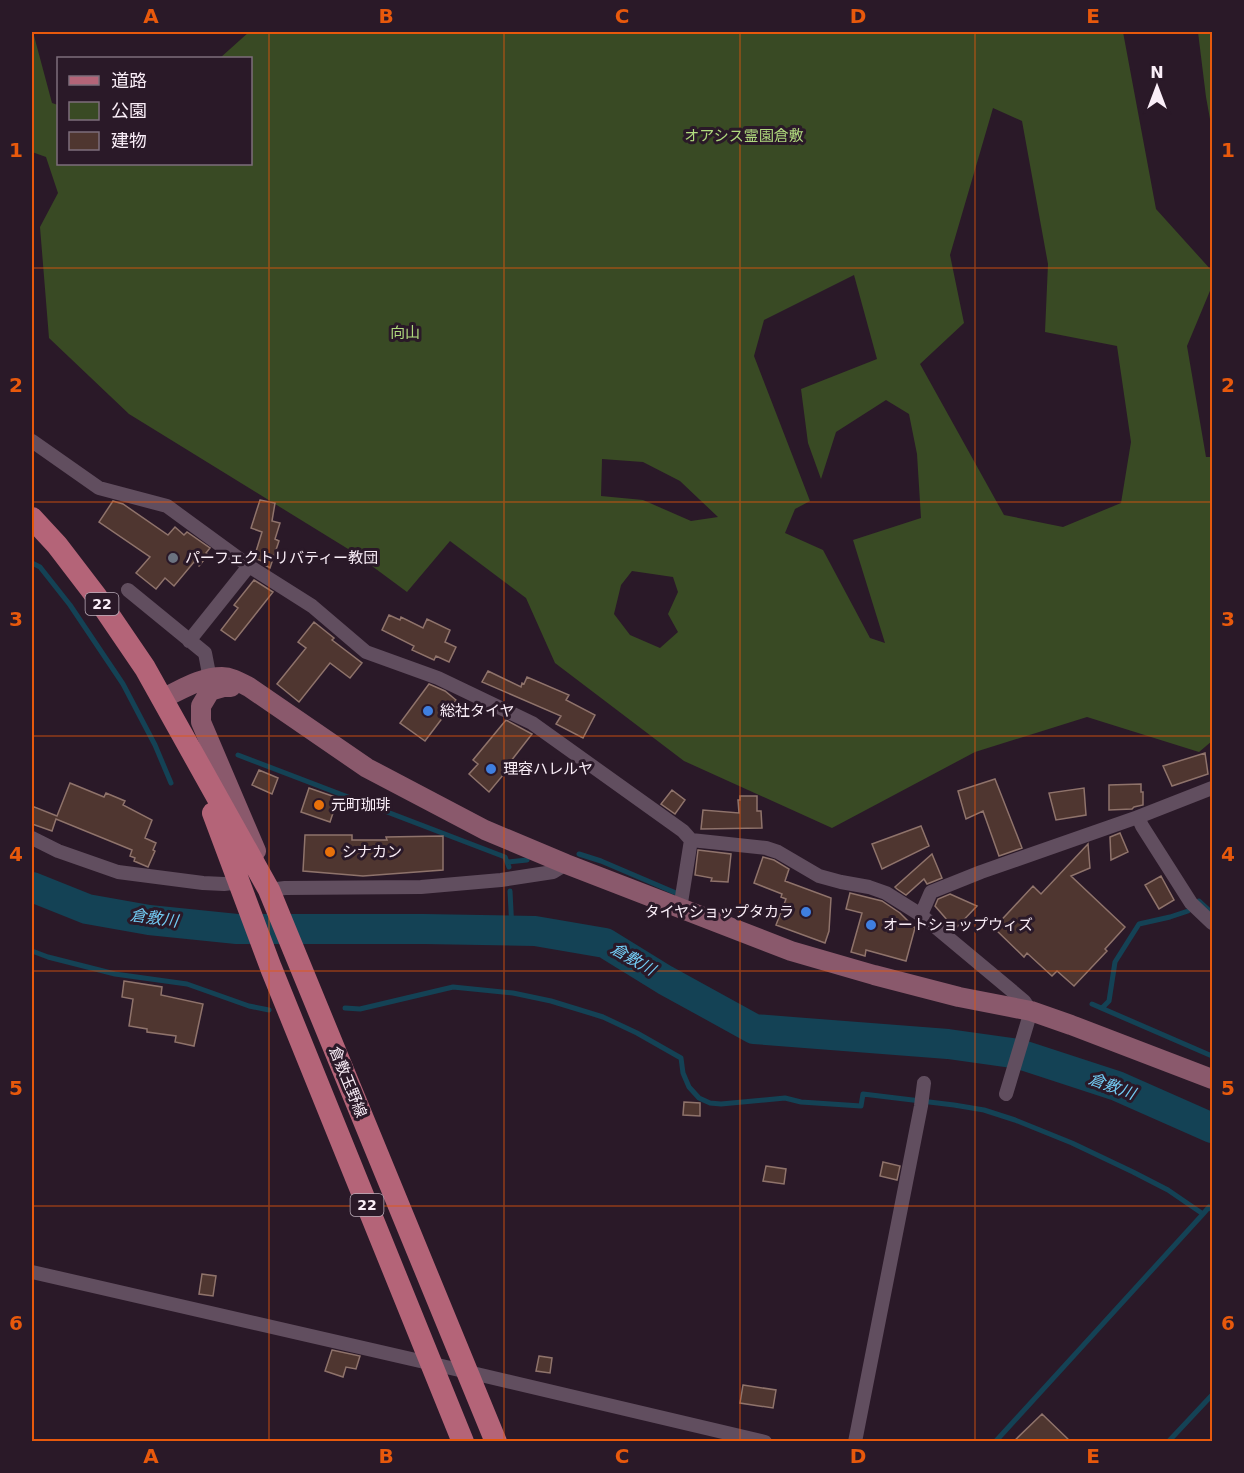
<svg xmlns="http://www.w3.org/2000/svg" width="1244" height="1473" font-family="'DejaVu Sans','Noto Sans JP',sans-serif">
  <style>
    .green { fill: #394a24; fill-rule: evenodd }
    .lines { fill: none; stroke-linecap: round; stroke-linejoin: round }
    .stream { stroke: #144255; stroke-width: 5 }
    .river { stroke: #144255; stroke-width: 30 }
    .building { fill: #4f3630; stroke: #8f736b; stroke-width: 1.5 }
    .street { stroke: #614e5f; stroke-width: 14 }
    .secondary { stroke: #8a596c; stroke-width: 20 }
    .primary { stroke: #b46478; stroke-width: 22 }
    .grid { fill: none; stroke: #e8590c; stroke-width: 1.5; stroke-opacity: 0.55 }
    .worship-dot { fill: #6b7280; stroke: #2a1928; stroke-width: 2 }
    .shop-dot { fill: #3f7fe0; stroke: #2a1928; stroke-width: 2 }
    .food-dot { fill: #e8710a; stroke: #2a1928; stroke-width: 2 }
    .labels { text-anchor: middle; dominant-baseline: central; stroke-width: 6; stroke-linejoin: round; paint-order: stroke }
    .shield { fill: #2a1928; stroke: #bcaeba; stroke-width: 1.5 }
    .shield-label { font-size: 14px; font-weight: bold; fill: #faeef8 }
    .park-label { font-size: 15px; fill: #b0da7e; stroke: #2a1928 }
    .poi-label { font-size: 15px; fill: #faeef8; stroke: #2a1928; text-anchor: start }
    .street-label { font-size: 15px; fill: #faeef8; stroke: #2a1928 }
    .water-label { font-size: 16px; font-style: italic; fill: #73ccf4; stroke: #2a1928 }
    .neatline { fill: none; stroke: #e8590c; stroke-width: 2 }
    .grid-label { font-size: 20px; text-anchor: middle; font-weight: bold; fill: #e8590c }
  </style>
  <rect width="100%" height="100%" fill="#2a1928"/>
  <!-- green -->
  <path class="green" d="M 32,32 L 33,32 L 52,103 L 58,105 L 58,164 L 250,164 L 250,58 L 220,58 L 249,32 L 1123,32 L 1156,209 L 1212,271 L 1212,286 L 1187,346 L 1206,457 L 1212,457 L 1212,741 L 1199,752 L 1087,717 L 975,752 L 832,828 L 684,761 L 555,663 L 526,598 L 450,541 L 407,592 L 353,552 L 129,414 L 49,338 L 40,227 L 58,193 L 46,157 L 32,152 ZM 993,108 L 1022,121 L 1048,264 L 1045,332 L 1117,346 L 1131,442 L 1121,503 L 1063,527 L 1004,515 L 920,364 L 964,323 L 950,255 ZM 854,275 L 877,359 L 801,389 L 808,443 L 821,479 L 836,432 L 886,400 L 909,414 L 917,454 L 921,518 L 853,540 L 885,643 L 870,638 L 823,550 L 785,533 L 795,509 L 810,501 L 754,356 L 764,320 ZM 602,459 L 643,462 L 680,481 L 718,517 L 691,521 L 643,500 L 601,496 ZM 632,571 L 673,577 L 678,592 L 668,614 L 678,632 L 660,648 L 630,635 L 614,614 L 621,585 Z
    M 1198,32 L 1212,32 L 1212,130 L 1206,97 Z"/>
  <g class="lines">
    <!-- stream -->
    <path class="stream" d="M 32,563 L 40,567 L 70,605 L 123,684 L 155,745 L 171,783
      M 238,755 L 505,857 L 509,867
      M 579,854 L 601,861 L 676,893
      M 507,862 L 527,860
      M 510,891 L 512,931
      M 1198,903 L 1199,901 L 1212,913
      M 32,951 L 48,957 L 115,974 L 187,984 L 249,1006 L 269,1010
      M 1092,1004 L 1212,1056
      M 345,1008 L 360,1009 L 453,987 L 513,993 L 551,1001 L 603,1017 L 637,1033 L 681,1058 L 683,1073 L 689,1087 L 699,1098 L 710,1103 L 721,1104 L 785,1098 L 801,1102 L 861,1106 L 863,1094 L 954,1105 L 984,1110 L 1015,1120 L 1072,1143 L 1133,1172 L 1168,1190 L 1203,1214 L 1209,1207 L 1212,1210
      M 1102,1008 L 1109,1001 L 1115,962 L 1139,924 L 1170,917 L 1188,911
      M 995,1442 L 1203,1214
      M 1168,1442 L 1212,1395"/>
    <!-- river -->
    <path class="river" d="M 32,887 L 87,909 L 149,920 L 237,929 L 424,929 L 535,931 L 605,943 L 665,980 L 754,1029 L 948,1044 L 1019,1054 L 1117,1086 L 1212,1128"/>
  </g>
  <!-- building -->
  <path class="building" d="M 260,500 L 275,503 L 272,521 L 280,523 L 275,539 L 279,541 L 270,568 L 265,565 L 267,563 L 254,558 L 262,532 L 251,528 Z
    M 113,501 L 123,504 L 168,535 L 175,527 L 184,535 L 187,532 L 210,548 L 206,553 L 208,555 L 199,566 L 194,562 L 174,586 L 165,578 L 156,589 L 136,573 L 150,557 L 99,522 Z
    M 254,580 L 273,592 L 235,640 L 221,630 L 238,608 L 234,605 Z
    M 389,615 L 400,620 L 401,617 L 423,628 L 427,619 L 450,630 L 445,642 L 456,647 L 449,662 L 436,656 L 434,660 L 412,650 L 414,646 L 382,630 Z
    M 314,622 L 334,638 L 332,640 L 362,663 L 350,678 L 330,663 L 299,702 L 277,684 L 306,648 L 298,642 Z
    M 488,671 L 521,687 L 522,683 L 524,684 L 527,677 L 569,695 L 566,700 L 595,715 L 583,738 L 556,724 L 561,716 L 482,682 Z
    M 429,684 L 445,691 L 456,700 L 425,741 L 400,723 Z
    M 506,720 L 532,734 L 511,761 L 513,763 L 489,792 L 469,774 L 478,764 L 473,760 Z
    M 1205,753 L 1208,774 L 1172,786 L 1163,766 Z
    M 259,770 L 278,778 L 272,794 L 252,785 Z
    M 995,779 L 1022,848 L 999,856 L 983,811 L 966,819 L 958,791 Z
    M 70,783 L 104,797 L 106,793 L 125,801 L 123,805 L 152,820 L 145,838 L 156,843 L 153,850 L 155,851 L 148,867 L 134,861 L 135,858 L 130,856 L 132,850 L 56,819 L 52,831 L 32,824 L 32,806 L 57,816 Z
    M 1141,784 L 1141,792 L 1143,792 L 1143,805 L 1134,807 L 1132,809 L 1109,810 L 1109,785 Z
    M 309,788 L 338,798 L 330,822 L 301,812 Z
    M 1084,788 L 1086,815 L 1056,820 L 1049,793 Z
    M 672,790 L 685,800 L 675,814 L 661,804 Z
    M 740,796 L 757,796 L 757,811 L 761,811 L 762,828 L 701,829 L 703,810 L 739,813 L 738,800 L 740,800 Z
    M 921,826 L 929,846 L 882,869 L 872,844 Z
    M 1120,833 L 1128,852 L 1111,860 L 1110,837 Z
    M 305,835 L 352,835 L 352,840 L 387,840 L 386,837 L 443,836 L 443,870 L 363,876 L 303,871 Z
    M 1088,844 L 1090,868 L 1071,876 L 1125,927 L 1105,949 L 1107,951 L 1074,986 L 1057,971 L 1052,976 L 1027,953 L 1024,957 L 994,928 L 1033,886 L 1041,894 Z
    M 698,850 L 731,854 L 728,882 L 711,881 L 712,878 L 695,875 Z
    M 932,854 L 942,878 L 927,884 L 924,879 L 906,895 L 897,889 L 895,887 Z
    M 763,857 L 774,860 L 789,869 L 785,881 L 831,898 L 829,931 L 825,943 L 776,925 L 786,899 L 781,897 L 782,894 L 754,883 Z
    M 1161,876 L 1174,900 L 1159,909 L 1145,885 Z
    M 850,893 L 882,901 L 900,913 L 915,928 L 906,961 L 866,950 L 865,956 L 851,952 L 862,913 L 846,909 Z
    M 950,894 L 977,906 L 955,929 L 935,906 L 938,899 Z
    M 124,981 L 162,987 L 161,995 L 203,1004 L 194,1046 L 175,1042 L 176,1036 L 147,1032 L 147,1029 L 129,1026 L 133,999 L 122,997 Z
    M 684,1102 L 700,1103 L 700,1116 L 683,1115 Z
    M 883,1162 L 900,1166 L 897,1180 L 880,1176 Z
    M 766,1166 L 786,1169 L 784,1184 L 763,1181 Z
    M 202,1274 L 216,1276 L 213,1296 L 199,1294 Z
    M 332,1350 L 360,1356 L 356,1369 L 346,1367 L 343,1377 L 325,1371 Z
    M 539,1356 L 552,1358 L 550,1373 L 536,1371 Z
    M 743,1385 L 776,1390 L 773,1408 L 740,1403 Z
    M 1042,1414 L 1071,1442 L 1013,1442 Z"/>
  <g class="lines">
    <!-- street -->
    <path class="street" d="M 32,441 L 99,488 L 167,506 L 249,566 L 312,606 L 366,652 L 438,678 L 532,723 L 683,831 L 691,840 L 680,909
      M 128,590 L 205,653 L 210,679
      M 189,641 L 249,566
      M 1138,817 L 1142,826 L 1191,903 L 1212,923
      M 32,838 L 58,851 L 118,872 L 203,883 L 224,884 L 240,882
      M 691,840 L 766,848 L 778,852 L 819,876 L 841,882 L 869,887 L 886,893 L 921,915 L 1024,1001 L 1031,1011 L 1006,1094
      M 269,890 L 285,888 L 421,887 L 501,880 L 553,872 L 566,864
      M 921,915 L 931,892 L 981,872 L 1138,817 L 1212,788
      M 32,1272 L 468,1372 L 765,1442
      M 855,1442 L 921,1106 L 924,1083"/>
    <!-- secondary -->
    <path class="secondary" d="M 231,687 L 224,687 L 210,691 L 201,706 L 201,722 L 256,851
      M 163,698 C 181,690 201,677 222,677 C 232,677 241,683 249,687 L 367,768 L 485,830 L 566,864 L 791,951 L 874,975 L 959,997 L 1031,1011 L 1071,1025 L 1212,1079"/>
    <!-- primary -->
    <path class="primary" d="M 32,518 L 57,545 L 96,596 L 145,668 L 269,890 L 496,1442
      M 213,813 L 271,968 L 463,1442"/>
  </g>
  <!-- grid -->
  <path class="grid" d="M 269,32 L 269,1442M 504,32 L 504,1442M 740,32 L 740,1442M 975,32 L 975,1442M 32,268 L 1212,268M 32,502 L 1212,502M 32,736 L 1212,736M 32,971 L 1212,971M 32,1206 L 1212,1206"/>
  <!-- markers -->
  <circle class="worship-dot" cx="173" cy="558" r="6"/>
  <g class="shop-dot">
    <circle cx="428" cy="711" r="6"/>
    <circle cx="491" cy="769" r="6"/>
    <circle cx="806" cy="912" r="6"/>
    <circle cx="871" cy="925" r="6"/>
  </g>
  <g class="food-dot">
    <circle cx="319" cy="805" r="6"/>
    <circle cx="330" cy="852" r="6"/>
  </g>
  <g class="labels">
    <!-- shield labels -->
    <g class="shield">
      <rect x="85.5" y="593" width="33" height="22" rx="4.5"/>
      <rect x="350.5" y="1194" width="33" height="22" rx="4.5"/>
    </g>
    <g class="shield-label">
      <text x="102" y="604">22</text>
      <text x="367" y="1205">22</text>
    </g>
    <!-- park labels -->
    <g class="park-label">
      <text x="744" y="136">オアシス霊園倉敷</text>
      <text x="405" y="333">向山</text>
    </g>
    <!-- poi labels -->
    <g class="poi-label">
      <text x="185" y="558">パーフェクトリバティー教団</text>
      <text x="440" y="711">総社タイヤ</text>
      <text x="503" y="769">理容ハレルヤ</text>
      <text x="331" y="805">元町珈琲</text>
      <text x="342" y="852">シナカン</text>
      <text x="794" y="912" text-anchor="end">タイヤショップタカラ</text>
      <text x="883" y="925">オートショップウィズ</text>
    </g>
    <!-- street labels -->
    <g class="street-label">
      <text transform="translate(348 1082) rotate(68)">倉敷玉野線</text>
    </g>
    <!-- water labels -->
    <g class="water-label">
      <text transform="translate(154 918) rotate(8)">倉敷川</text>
      <text transform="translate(633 959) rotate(30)">倉敷川</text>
      <text transform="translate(1112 1086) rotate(20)">倉敷川</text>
    </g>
  </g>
  <!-- border -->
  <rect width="1244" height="1473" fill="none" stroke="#2a1928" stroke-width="66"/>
  <!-- legend -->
  <rect x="57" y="57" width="195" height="108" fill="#2a1928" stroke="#7d6e7b" stroke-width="1.5"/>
  <rect x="69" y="76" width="30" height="9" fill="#b46478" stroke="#7d6e7b" stroke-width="1.5"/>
  <text x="111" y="87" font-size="18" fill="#faeef8">道路</text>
  <rect x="69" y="102" width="30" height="18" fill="#394a24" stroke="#7d6e7b" stroke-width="1.5"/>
  <text x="111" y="117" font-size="18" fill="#faeef8">公園</text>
  <rect x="69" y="132" width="30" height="18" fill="#4f3630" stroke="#7d6e7b" stroke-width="1.5"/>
  <text x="111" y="147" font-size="18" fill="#faeef8">建物</text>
  <!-- north arrow -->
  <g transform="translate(1157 87)" stroke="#2a1928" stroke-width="4.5" paint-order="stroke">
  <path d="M0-4.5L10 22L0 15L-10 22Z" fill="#faeef8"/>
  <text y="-9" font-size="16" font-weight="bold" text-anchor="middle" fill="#faeef8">N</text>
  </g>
  <rect x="33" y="33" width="1178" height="1407" class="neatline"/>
  <g class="grid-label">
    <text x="151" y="23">A</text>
    <text x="386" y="23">B</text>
    <text x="622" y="23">C</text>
    <text x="858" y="23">D</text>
    <text x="1093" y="23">E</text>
    <text x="16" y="157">1</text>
    <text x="1228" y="157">1</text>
    <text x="16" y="392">2</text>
    <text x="1228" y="392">2</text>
    <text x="16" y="626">3</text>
    <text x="1228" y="626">3</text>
    <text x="16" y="861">4</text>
    <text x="1228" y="861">4</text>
    <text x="16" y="1095">5</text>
    <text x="1228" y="1095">5</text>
    <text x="16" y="1330">6</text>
    <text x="1228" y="1330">6</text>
    <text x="151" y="1463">A</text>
    <text x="386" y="1463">B</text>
    <text x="622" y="1463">C</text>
    <text x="858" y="1463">D</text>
    <text x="1093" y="1463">E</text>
  </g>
</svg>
